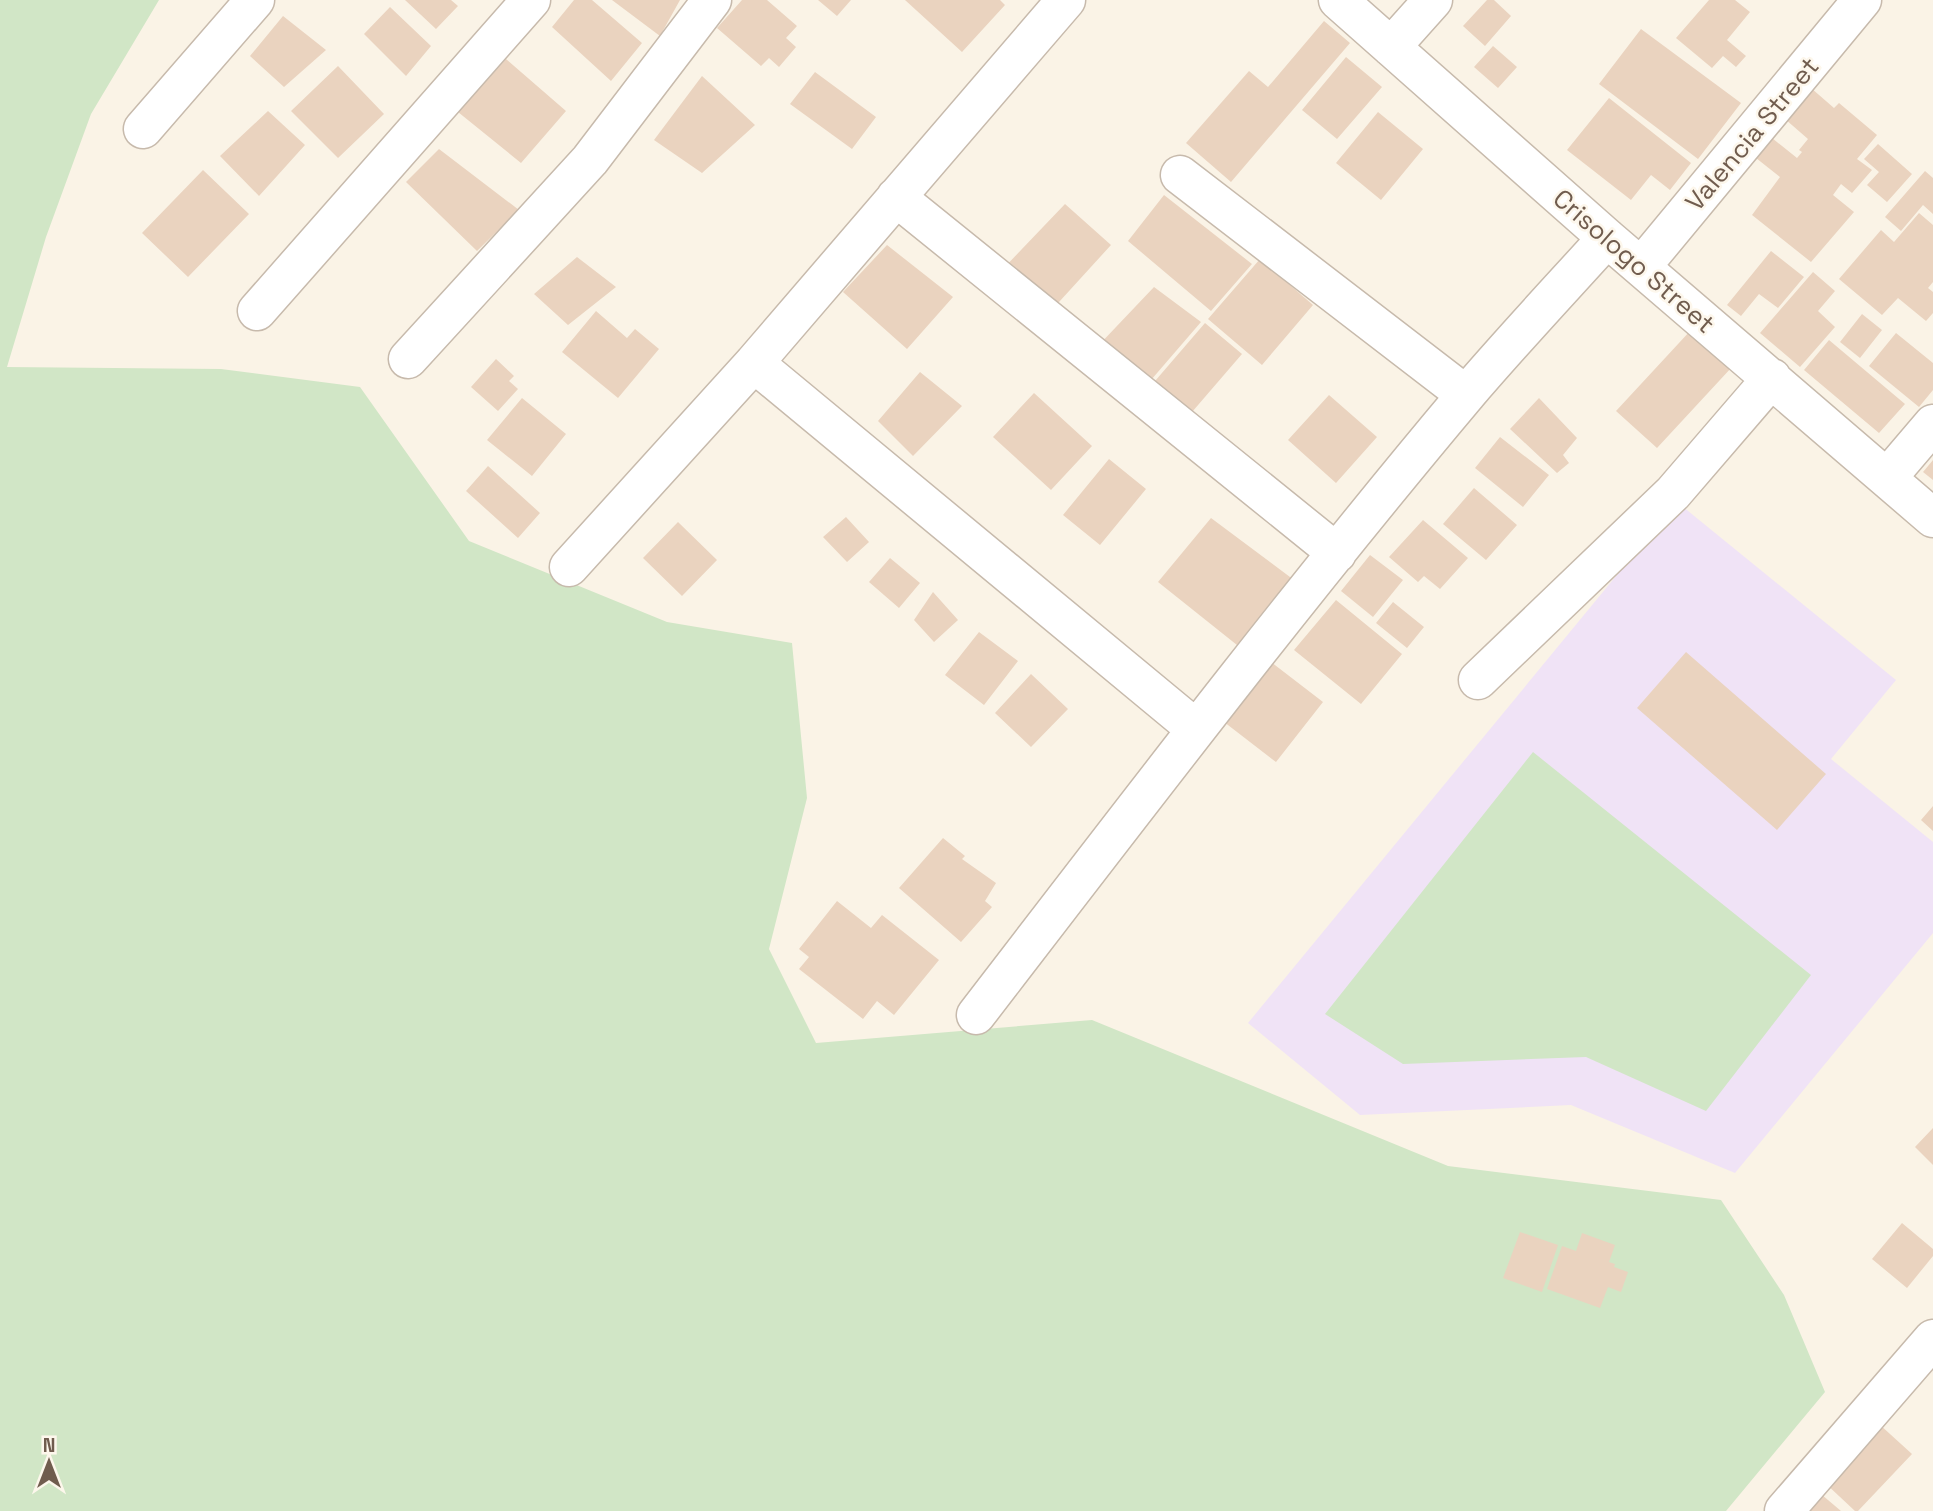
<svg xmlns="http://www.w3.org/2000/svg" width="1933" height="1511" font-family="'Space Grotesk',sans-serif">
  <style>
    .education { fill: #f0e3f6 }
    .green { fill: #d1e6c6 }
    .building { fill: #ead3bf }
    .lines { fill: none; stroke-linecap: round; stroke-linejoin: round }
    .minor-casing { stroke: #c7baac; stroke-width: 41 }
    .minor { stroke: #fff; stroke-width: 38 }
    .labels { text-anchor: middle; dominant-baseline: central; stroke-width: 5; stroke-linejoin: round; paint-order: stroke }
    .street-label { font-size: 26px; fill: #705c4e; stroke: #fdf7ec }
  </style>
  <rect width="100%" height="100%" fill="#faf3e6"/>
  <!-- education -->
  <path class="education" d="M 1677,502 L 1896,680 L 1831,759 L 1933,842 L 1933,933 L 1735,1173 L 1571,1105 L 1360,1115 L 1248,1023 Z"/>
  <!-- green -->
  <path class="green" d="M 0,0 L 159,0 L 91,114 L 46,237 L 7,367 L 221,369 L 360,387 L 469,541 L 667,622 L 792,643 L 807,798 L 769,949 L 816,1043 L 1092,1020 L 1448,1166 L 1721,1200 L 1784,1295 L 1825,1392 L 1726,1511 L 0,1511 Z
    M 1533,752 L 1811,975 L 1706,1111 L 1586,1057 L 1403,1064 L 1325,1014 Z"/>
  <!-- building -->
  <path class="building" d="M 405,0 L 451,0 L 458,6 L 436,29 Z
    M 574,0 L 592,0 L 642,43 L 611,81 L 552,27 Z
    M 612,0 L 680,0 L 660,36 Z
    M 742,0 L 767,0 L 797,26 L 786,38 L 796,47 L 779,67 L 769,58 L 761,66 L 717,28 Z
    M 818,0 L 851,0 L 837,16 Z
    M 905,0 L 1000,0 L 1005,5 L 962,52 Z
    M 1487,0 L 1494,0 L 1511,16 L 1485,46 L 1463,26 Z
    M 1709,0 L 1735,0 L 1750,12 L 1727,40 L 1746,56 L 1736,67 L 1723,56 L 1712,68 L 1676,38 Z
    M 390,7 L 431,46 L 406,76 L 364,34 Z
    M 283,16 L 326,50 L 284,87 L 250,56 Z
    M 1324,21 L 1350,43 L 1231,182 L 1186,143 L 1249,71 L 1268,87 Z
    M 1641,29 L 1741,103 L 1698,159 L 1599,84 Z
    M 1493,46 L 1517,67 L 1498,88 L 1474,67 Z
    M 1346,57 L 1382,87 L 1337,139 L 1302,110 Z
    M 506,59 L 566,111 L 521,163 L 458,112 Z
    M 338,66 L 384,114 L 338,158 L 291,111 Z
    M 815,72 L 876,117 L 852,149 L 790,104 Z
    M 702,76 L 755,125 L 702,173 L 654,140 Z
    M 1811,88 L 1834,108 L 1839,103 L 1877,135 L 1857,159 L 1872,170 L 1852,193 L 1841,184 L 1833,195 L 1854,212 L 1811,262 L 1752,215 L 1780,177 L 1756,158 L 1772,138 L 1797,158 L 1802,152 L 1799,150 L 1808,139 L 1785,119 Z
    M 1609,98 L 1691,163 L 1670,190 L 1651,175 L 1631,200 L 1567,150 Z
    M 268,111 L 305,145 L 259,196 L 220,156 Z
    M 1378,112 L 1423,149 L 1381,200 L 1336,163 Z
    M 1878,144 L 1912,174 L 1887,202 L 1867,185 L 1879,172 L 1864,159 Z
    M 439,149 L 519,210 L 477,251 L 406,182 Z
    M 203,170 L 249,214 L 188,277 L 142,233 Z
    M 1925,171 L 1933,178 L 1933,214 L 1923,205 L 1901,231 L 1885,217 Z
    M 1164,195 L 1252,264 L 1211,311 L 1128,241 Z
    M 1065,204 L 1111,245 L 1049,313 L 1000,272 Z
    M 1919,213 L 1933,225 L 1933,282 L 1928,288 L 1933,292 L 1933,313 L 1926,321 L 1898,298 L 1882,315 L 1839,279 L 1881,230 L 1894,242 Z
    M 887,245 L 953,297 L 907,349 L 843,292 Z
    M 1771,251 L 1804,277 L 1778,308 L 1759,294 L 1741,316 L 1727,305 Z
    M 577,257 L 616,287 L 568,325 L 534,294 Z
    M 1260,259 L 1313,305 L 1262,365 L 1208,319 Z
    M 1813,272 L 1835,291 L 1818,311 L 1835,327 L 1800,367 L 1760,333 Z
    M 1154,287 L 1201,322 L 1145,387 L 1097,347 Z
    M 596,311 L 627,338 L 635,329 L 659,349 L 618,398 L 562,352 Z
    M 1862,314 L 1882,330 L 1860,358 L 1840,342 Z
    M 1205,323 L 1242,354 L 1186,419 L 1149,388 Z
    M 1691,330 L 1732,367 L 1657,448 L 1616,411 Z
    M 1896,333 L 1933,363 L 1933,390 L 1919,407 L 1869,366 Z
    M 1829,340 L 1905,404 L 1879,433 L 1804,370 Z
    M 496,359 L 514,376 L 509,381 L 518,389 L 498,411 L 471,387 Z
    M 920,372 L 962,406 L 913,456 L 878,421 Z
    M 1034,393 L 1092,446 L 1051,490 L 993,437 Z
    M 1329,395 L 1377,437 L 1336,483 L 1288,440 Z
    M 522,398 L 566,434 L 532,476 L 487,440 Z
    M 1539,398 L 1577,438 L 1563,455 L 1569,463 L 1557,473 L 1510,429 Z
    M 1500,437 L 1549,475 L 1523,507 L 1475,468 Z
    M 1109,459 L 1146,489 L 1100,545 L 1063,515 Z
    M 1933,460 L 1933,480 L 1923,472 Z
    M 488,466 L 540,513 L 518,538 L 466,491 Z
    M 1474,488 L 1517,525 L 1486,560 L 1443,524 Z
    M 846,517 L 869,542 L 847,562 L 823,537 Z
    M 1211,518 L 1298,583 L 1242,649 L 1158,582 Z
    M 1423,520 L 1468,558 L 1440,589 L 1424,576 L 1418,582 L 1389,557 Z
    M 678,522 L 717,560 L 682,596 L 643,558 Z
    M 1370,555 L 1403,580 L 1373,617 L 1341,591 Z
    M 890,558 L 920,583 L 899,608 L 869,582 Z
    M 933,592 L 958,620 L 934,642 L 914,620 Z
    M 1336,600 L 1402,654 L 1361,704 L 1294,650 Z
    M 1393,602 L 1424,627 L 1407,648 L 1376,623 Z
    M 979,632 L 1018,661 L 984,705 L 945,675 Z
    M 1686,652 L 1826,774 L 1777,830 L 1637,708 Z
    M 1262,655 L 1323,702 L 1276,762 L 1215,715 Z
    M 1031,674 L 1068,709 L 1031,747 L 995,713 Z
    M 1933,806 L 1933,831 L 1921,820 Z
    M 943,838 L 965,856 L 962,859 L 996,883 L 985,901 L 992,907 L 961,942 L 899,888 Z
    M 837,901 L 871,928 L 882,915 L 939,960 L 894,1015 L 877,1001 L 863,1019 L 799,969 L 809,957 L 799,949 Z
    M 1933,1128 L 1933,1165 L 1915,1147 Z
    M 1902,1223 L 1933,1249 L 1933,1256 L 1907,1288 L 1872,1259 Z
    M 1520,1232 L 1558,1245 L 1542,1292 L 1503,1278 Z
    M 1582,1233 L 1615,1245 L 1609,1262 L 1615,1264 L 1614,1267 L 1628,1272 L 1621,1292 L 1608,1287 L 1600,1308 L 1547,1289 L 1562,1246 L 1576,1251 Z
    M 1879,1424 L 1912,1454 L 1858,1511 L 1855,1511 L 1824,1482 Z
    M 1815,1489 L 1841,1511 L 1796,1511 Z"/>
  <g class="lines">
    <!-- minor casing -->
    <g class="minor-casing">
      <path id="minor" d="M 1338,0 L 1607,238 L 1933,518
        M 1391,47 L 1433,0
        M 143,129 L 255,0
        M 1180,175 L 1466,395
        M 896,197 L 1337,553
        M 1641,267 L 1862,0
        M 257,311 L 531,0
        M 408,359 L 590,160 L 712,0
        M 754,363 L 1196,729
        M 1887,478 L 1933,424
        M 569,567 L 754,363 L 1066,0
        M 1478,680 L 1673,493 L 1772,378
        M 976,1015 C 1136,807 1296,597 1465,396 C 1511,342 1559,291 1607,238
        M 1784,1511 L 1933,1339"/>
    </g>
    <!-- minor -->
    <use href="#minor" class="minor"/>
  </g>
  <g class="labels">
    <!-- street labels -->
    <g class="street-label">
      <text transform="translate(1752 134) rotate(-50)">Valencia Street</text>
      <text transform="translate(1634 261) rotate(41)">Crisologo Street</text>
    </g>
  </g>
  <!-- north arrow -->
  <g transform="translate(49 1462)" stroke="#fdf7ec" stroke-width="5" paint-order="stroke">
  <path d="M0-5L12 26L0 18L-12 26Z" fill="#705c4e"/>
  <text y="-10" font-size="19" font-weight="bold" text-anchor="middle" fill="#705c4e">N</text>
  </g>
</svg>
